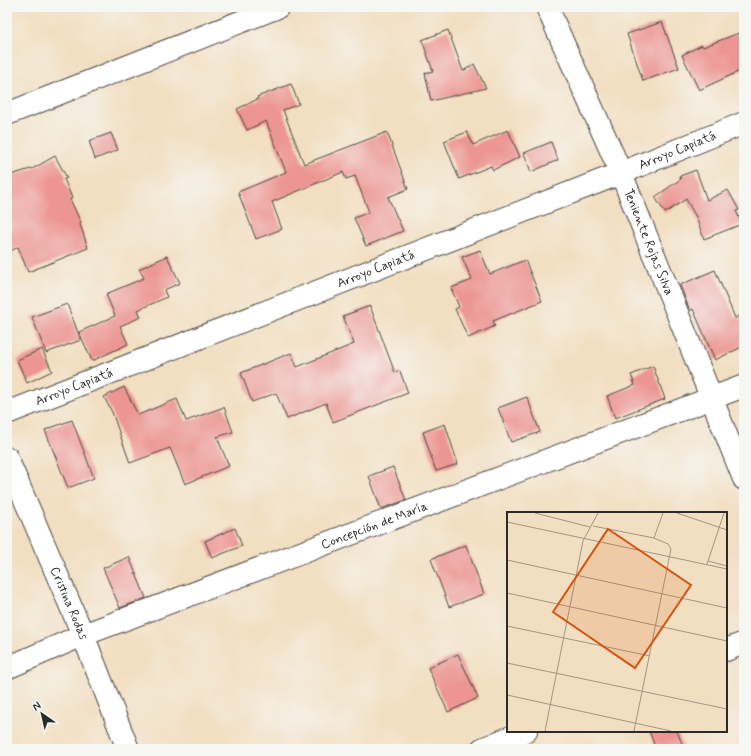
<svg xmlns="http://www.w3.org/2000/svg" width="751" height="756" font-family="Mynerve,sans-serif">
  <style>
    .building { fill: #ec9592 }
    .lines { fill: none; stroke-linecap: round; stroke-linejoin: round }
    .minor-casing { stroke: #494641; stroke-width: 24 }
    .tertiary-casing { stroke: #494641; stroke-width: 24 }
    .minor { stroke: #fff; stroke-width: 22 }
    .tertiary { stroke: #fff; stroke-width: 22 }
    .labels { text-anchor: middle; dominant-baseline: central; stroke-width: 3; stroke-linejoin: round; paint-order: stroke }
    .street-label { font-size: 13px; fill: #2b2b2b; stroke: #f6f6f2 }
    .inset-road { fill: none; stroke: #a29684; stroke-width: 1 }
    .view { fill: #d5540f; fill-opacity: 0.15; stroke: #d5540f; stroke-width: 2 }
    .inset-edge { fill: none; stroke: #2b2b2b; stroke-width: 2 }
  </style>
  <rect width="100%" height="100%" fill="#f6f6f2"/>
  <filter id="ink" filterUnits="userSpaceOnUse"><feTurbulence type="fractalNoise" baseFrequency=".025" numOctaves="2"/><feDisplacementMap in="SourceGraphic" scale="8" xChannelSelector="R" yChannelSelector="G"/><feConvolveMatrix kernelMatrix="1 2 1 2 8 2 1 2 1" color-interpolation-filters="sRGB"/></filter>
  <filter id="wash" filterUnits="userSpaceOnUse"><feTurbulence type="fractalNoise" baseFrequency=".012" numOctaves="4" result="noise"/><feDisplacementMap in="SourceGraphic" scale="16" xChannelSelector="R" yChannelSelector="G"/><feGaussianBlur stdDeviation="0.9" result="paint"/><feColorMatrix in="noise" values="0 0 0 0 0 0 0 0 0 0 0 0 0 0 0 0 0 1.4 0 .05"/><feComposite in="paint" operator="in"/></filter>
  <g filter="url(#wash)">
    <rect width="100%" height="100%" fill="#f2dec0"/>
    <g id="blocks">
      <!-- building -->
      <path class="building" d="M 662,22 L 679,68 L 643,81 L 627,34 Z
        M 448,30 L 463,71 L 474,64 L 486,88 L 431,101 L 425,73 L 433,71 L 422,40 Z
        M 744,31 L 744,69 L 699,90 L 682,55 L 702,45 L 703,47 Z
        M 291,84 L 299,104 L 283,110 L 304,164 L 387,132 L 408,189 L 388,197 L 403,231 L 366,246 L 354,218 L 369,212 L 355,176 L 346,179 L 343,172 L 272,202 L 282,229 L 256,239 L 238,192 L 286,172 L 266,121 L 247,130 L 237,109 L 258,99 L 257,97 Z
        M 508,130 L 520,157 L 493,170 L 491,166 L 459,179 L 444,141 L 467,132 L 473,145 Z
        M 111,133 L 118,150 L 95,159 L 89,141 Z
        M 551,142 L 558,160 L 531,172 L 524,153 Z
        M 55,156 L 67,178 L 64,179 L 72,198 L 70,199 L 81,223 L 80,224 L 88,248 L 28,272 L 18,247 L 7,253 L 7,176 L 34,168 Z
        M 696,170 L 707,200 L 728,190 L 739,210 L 736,211 L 742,224 L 704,239 L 696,217 L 686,199 L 665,213 L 655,197 L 681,179 L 680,176 Z
        M 480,250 L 490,274 L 525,260 L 542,301 L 493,321 L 495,326 L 468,338 L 455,309 L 459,307 L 451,288 L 472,280 L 462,257 Z
        M 167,256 L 180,283 L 164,290 L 167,297 L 138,310 L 141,317 L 120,326 L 128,344 L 92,361 L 79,332 L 115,316 L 106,294 L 144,278 L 139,269 Z
        M 715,270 L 735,318 L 739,316 L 744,326 L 744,346 L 715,360 L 693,309 L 690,311 L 680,285 Z
        M 67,304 L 81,340 L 46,353 L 32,317 Z
        M 370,306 L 395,373 L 400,371 L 408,393 L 333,422 L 326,403 L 287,419 L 276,393 L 252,402 L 241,373 L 291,353 L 297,367 L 354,344 L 343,316 Z
        M 42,349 L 52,371 L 27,383 L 17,360 Z
        M 653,366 L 665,399 L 615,418 L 607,396 L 635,385 L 631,375 Z
        M 124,387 L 138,415 L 177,399 L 186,421 L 224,407 L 233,432 L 217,437 L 229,466 L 185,484 L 170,448 L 130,463 L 112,412 L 104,397 Z
        M 527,397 L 540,432 L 511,442 L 498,408 Z
        M 72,420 L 94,478 L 68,488 L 45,430 Z
        M 445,424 L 458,464 L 436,471 L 423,432 Z
        M 393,467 L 406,500 L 381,509 L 369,476 Z
        M 235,528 L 242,546 L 212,558 L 205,541 Z
        M 466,545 L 484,594 L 449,607 L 431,559 Z
        M 129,557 L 146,598 L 120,608 L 103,568 Z
        M 458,654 L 478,698 L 448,712 L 428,668 Z
        M 649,731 L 677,731 L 684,749 L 656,749 Z"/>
    </g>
  </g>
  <g filter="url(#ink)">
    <use href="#blocks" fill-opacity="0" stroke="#494641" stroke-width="1"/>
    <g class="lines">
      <!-- minor casing -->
      <g class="minor-casing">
        <g id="minor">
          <path id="s1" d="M 547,7 L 621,173 L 744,479"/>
          <path d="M 7,114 L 278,7"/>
          <path id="s2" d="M 7,458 L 83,635 L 128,749"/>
          <path d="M 726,650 L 744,643"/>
          <path id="s3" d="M 7,668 L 83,635 L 744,386"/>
          <path d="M 482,749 L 526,731"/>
        </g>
      </g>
      <!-- tertiary casing -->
      <g class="tertiary-casing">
        <g id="tertiary">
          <path id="s4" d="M 7,413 L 621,173 L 744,123"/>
        </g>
      </g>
      <!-- minor -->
      <use href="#minor" class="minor"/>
      <!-- tertiary -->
      <use href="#tertiary" class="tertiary"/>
    </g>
  </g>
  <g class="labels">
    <!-- street labels -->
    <g class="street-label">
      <text stroke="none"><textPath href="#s4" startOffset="720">Arroyo Capiatá</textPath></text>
      <text stroke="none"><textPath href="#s1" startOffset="256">Teniente Rojas Silva</textPath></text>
      <text stroke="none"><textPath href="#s4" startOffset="396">Arroyo Capiatá</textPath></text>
      <text stroke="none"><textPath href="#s4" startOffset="72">Arroyo Capiatá</textPath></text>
      <text stroke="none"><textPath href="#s3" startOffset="394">Concepción de María</textPath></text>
      <text stroke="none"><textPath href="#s2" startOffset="158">Cristina Rodas</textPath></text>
    </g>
  </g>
  <!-- overview -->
  <g transform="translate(507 512)">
    <rect width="220" height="220" fill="#f2dec0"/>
    <path class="inset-road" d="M 28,1 L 83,15M 170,1 L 220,18M 0,10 L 220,57M 86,14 L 147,26 L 161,32 L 164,37 L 127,219M 147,26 L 156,1M 0,48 L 220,96M 201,49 L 220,54M 200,52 L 217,1M 0,81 L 220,129M 0,114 L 143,144M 0,151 L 220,197M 0,183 L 164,219M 38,219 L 76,29 L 91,1"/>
    <path class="view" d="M 101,17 L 184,73 L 128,156 L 46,100 Z"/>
    <rect width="220" height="220" class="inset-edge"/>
  </g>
  <!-- margin -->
  <rect width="751" height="756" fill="none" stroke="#f6f6f2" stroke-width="24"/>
  <!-- north arrow -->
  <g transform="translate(42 714) rotate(326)" stroke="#f6f6f2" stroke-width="3" paint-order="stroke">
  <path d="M0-3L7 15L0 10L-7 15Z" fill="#2b2b2b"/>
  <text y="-6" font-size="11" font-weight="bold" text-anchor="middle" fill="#2b2b2b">N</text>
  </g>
</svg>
